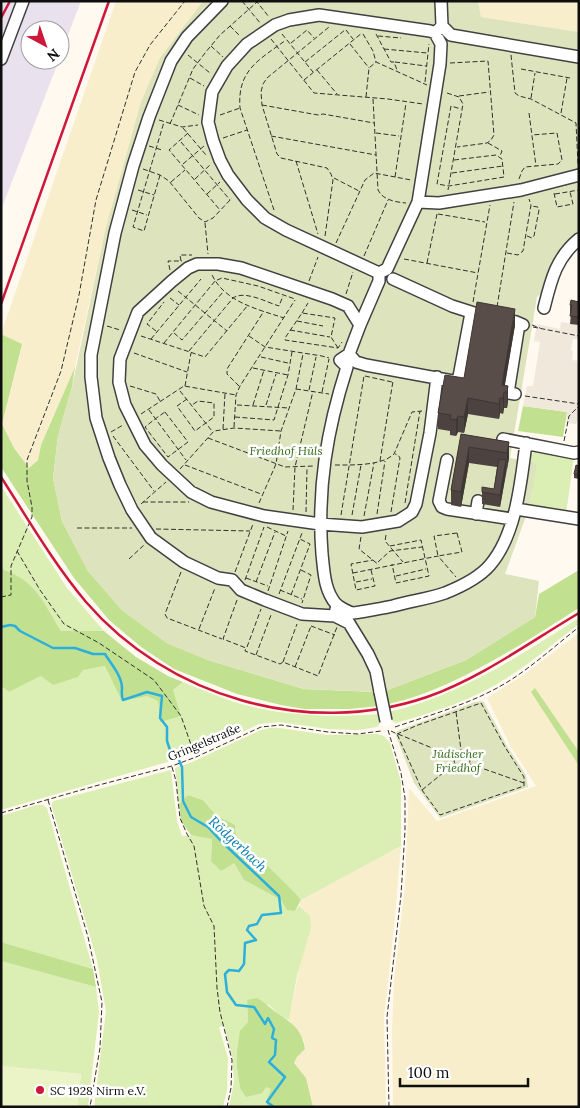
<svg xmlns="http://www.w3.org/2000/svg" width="580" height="1108" font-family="Lora,serif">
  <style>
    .industrial { fill: #eae1ee }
    .farmland { fill: #f8eecc }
    .green { fill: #dbeeb4 }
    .forest { fill: #c1e191 }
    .cemetery { fill: #dde4bd }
    .pitch { fill: #ebf4c7 }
    .plaza { fill: #f1e8dc }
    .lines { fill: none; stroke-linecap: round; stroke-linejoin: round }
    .stream { stroke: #2dafdb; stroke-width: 2.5 }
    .minor-casing { stroke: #414141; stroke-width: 14 }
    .path { stroke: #303030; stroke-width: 1; stroke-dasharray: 5 2.5; stroke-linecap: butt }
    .minor { stroke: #fff; stroke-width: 11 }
    .rail { stroke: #cd173b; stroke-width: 2.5 }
    .minor-bridge-casing { stroke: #414141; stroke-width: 14; stroke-linecap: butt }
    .minor-bridge { stroke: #fff; stroke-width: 11 }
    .wall { fill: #4c423f }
    .shaded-wall { fill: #3e3633 }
    .building { fill: #584d49; stroke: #3e3633 }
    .poi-dot { fill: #cd173b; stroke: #fff; stroke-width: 2 }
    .labels { text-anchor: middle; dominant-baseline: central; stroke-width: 5; stroke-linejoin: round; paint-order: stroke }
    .park-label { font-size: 12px; font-style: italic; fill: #366d17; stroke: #fff }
    .street-label { font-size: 12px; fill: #0e0e0e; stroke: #fff }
    .poi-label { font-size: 12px; fill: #0e0e0e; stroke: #fff; text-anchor: start }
    .water-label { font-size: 14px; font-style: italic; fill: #0a7ead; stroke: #fff }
  </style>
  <rect width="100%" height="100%" fill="#fff9ef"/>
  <!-- industrial -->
  <path class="industrial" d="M 1,1 L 81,1 L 60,56 L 60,30 L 30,30 L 30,60 L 59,60 L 1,210 Z"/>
  <!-- farmland -->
  <path class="farmland" d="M 116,1 L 203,1 L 188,21 L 105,231 L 75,367 L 41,445 L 38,460 L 29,468 L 14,448 L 2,424 L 22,344 L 1,334 Z
    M 478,1 L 579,1 L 579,32 L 481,17 Z
    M 579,633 L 579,752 L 535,689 L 531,692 L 579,766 L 579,1107 L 393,1107 L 392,1030 L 394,980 L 405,886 L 409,788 L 437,821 L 536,786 L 510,745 L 487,698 L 522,676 Z
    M 401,846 L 394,928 L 384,1017 L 386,1107 L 313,1107 L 306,1078 L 294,1063 L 297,1057 L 305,1049 L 304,1040 L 289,1020 L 310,916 L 299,906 L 301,900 Z"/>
  <!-- green -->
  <path class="green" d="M 537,451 L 574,457 L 566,514 L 529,508 L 536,463 L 528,462 C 529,456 531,453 537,451 Z
    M 1,486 L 67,588 L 104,631 L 61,631 C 45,605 34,580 4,570 L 1,562 Z
    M 579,618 L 579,624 C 555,642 532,662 507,678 C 473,700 434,712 396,723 L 390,720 L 389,712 C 459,696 519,656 579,618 Z
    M 106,666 L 148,696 L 158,701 L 160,722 L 173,690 L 183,682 C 200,689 217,696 234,702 C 281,716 331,718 380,714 L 381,722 L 377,727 L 358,730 L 328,729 L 280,722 L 259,724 L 195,754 L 1,810 L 1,686 L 9,692 L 41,676 Z
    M 270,728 L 280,728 L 327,735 L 377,734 L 384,736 L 390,743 L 401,782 L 401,846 L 301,900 L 272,871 L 262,859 L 241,853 L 234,847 L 236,835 L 235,825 L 216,815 L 203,800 L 188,795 L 179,804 L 175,768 L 190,763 L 261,730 Z
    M 171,770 L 177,821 L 182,836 L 196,835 L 212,839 L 211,860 L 234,863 L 244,880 L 281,900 L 295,911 L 299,906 L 310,916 L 311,928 L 297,976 L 289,1020 L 278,1014 L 269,1005 L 247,1000 L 248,1022 L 237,1051 L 237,1069 L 240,1088 L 266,1086 L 271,1089 L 267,1098 L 267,1107 L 229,1107 L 234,1082 L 232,1056 L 224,1026 L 219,1027 L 228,1058 L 227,1090 L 223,1107 L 94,1107 L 106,1011 L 97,960 L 52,807 L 52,803 L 54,801 Z
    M 37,805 L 43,805 L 47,808 L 93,969 L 1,942 L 1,816 Z
    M 1,961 L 96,987 L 99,1012 L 88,1107 L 77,1107 L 81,1074 L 1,1066 Z"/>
  <!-- forest -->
  <path class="forest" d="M 1,334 L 22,344 L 2,424 L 14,448 L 29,468 L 38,460 L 41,445 L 75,367 L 72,387 L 58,436 L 53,478 L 62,521 L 88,571 L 122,610 L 167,643 L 208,660 L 304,689 L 376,692 L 378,706 L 350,709 L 304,709 L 281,705 L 237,694 L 174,669 L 141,647 L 109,620 L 74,578 L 1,467 Z
    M 523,406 L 567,412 L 563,437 L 518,431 Z
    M 1,562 L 4,570 C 35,580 45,605 61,631 L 104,631 L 136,657 L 168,676 L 183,682 L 173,690 L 181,716 L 160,722 L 158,701 L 147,696 L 122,701 L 105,666 L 83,670 L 78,677 L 53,685 L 41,676 L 9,692 L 1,686 Z
    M 579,570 L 579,608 C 525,642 450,692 388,704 L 385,691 L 466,660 L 535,617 L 539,594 Z
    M 535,688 L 579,752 L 579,766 L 531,692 Z
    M 188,795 L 203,800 L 216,815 L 235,825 L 236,835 L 234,847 L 241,853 L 262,859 C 274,874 289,885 301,900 L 295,911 L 287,910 L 281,900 L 244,880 L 234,863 L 221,871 L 211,861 L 212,839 L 191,835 L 181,821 L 179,804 Z
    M 1,942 L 93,969 L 96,987 L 1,961 Z
    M 257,998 C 266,1003 272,1010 280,1015 C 293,1023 303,1032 305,1049 L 297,1057 L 294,1063 L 306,1078 L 313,1107 L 267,1107 L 267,1098 L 271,1089 L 266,1087 L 262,1093 L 246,1097 L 240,1088 L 237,1069 L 237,1051 L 240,1031 L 248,1022 L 247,1000 Z"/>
  <!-- cemetery -->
  <path class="cemetery" d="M 203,1 L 478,1 L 481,17 L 579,32 L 579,234 L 545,290 L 537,297 L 510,458 L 537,463 L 529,508 L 505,574 L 539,581 L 535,617 L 466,660 L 385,691 L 376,692 L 304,689 L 208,660 L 167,643 L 122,610 L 88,571 L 62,521 L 53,478 L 58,436 L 72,387 L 105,231 L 141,102 L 160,58 Z
    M 482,701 L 484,702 L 507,746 L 526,775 L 528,787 L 440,818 L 414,783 L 396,736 L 397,731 L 475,702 Z"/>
  <!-- pitch -->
  <path class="pitch" d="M 1,1066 L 81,1074 L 77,1107 L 1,1107 Z"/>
  <!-- plaza -->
  <path class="plaza" d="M 561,322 L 579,325 L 579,340 L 573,339 L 571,350 L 573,351 L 572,360 L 579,361 L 579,415 L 576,424 L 566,423 L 567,412 L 523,406 L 527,386 L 533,386 L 540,342 L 534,341 L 537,324 L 560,329 Z"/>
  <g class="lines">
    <!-- stream -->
    <path class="stream" d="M 1,627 L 10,625 L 15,626 L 20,631 L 53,648 L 75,648 L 93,654 L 105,654 C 111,664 122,676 122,688 C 122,693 121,695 123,700 L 147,692 L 162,696 L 160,718 L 167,727 L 167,741 L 170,750 L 178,758 L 182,767 L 183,801 L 191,817 L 208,827 L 221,841 L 279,896 L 281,913 L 262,915 L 257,924 L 249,926 L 247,930 L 256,940 L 245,943 L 244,964 L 239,971 L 229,970 L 225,974 L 227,992 L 236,1005 L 254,1007 L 265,1024 L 268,1018 L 274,1029 L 272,1038 L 276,1040 L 275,1055 L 269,1062 L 285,1077 L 267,1102 L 274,1107"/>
    <!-- minor casing -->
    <g class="minor-casing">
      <path id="minor" d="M 222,1 L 187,37 L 171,61 L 149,117 L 133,166 L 115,233 L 91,355 L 91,377 L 96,418 L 109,458 L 120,485 L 132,510 L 151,538 L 184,562 L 218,578 L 232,580 L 241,590 L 265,600 L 302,614 L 335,616
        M 441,1 L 442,26 L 435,33 L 441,44 L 440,64 L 418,202 L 387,269 L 379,273 L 379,281 L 360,325 L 349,354 L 340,360 L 347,367 C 327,429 317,488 322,554 C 324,571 324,590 336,604 C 339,607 348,612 353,613 C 356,613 389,607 393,606 C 410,601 428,599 445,593 C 460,587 479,578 490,565 C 516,535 521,482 526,443
        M 442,26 L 451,35 L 579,57
        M 1,59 L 23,1
        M 418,202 L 439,203 L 521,190 L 579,175
        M 379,273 L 286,230 L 265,218 L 247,200 L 228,175 L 220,160 L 213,141 L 208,122 L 212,92 L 227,66 L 247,44 L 275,25 L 289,20 L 319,15 L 430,31 L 435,33
        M 393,279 L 452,306 L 477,314
        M 544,308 C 551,280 556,258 579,239
        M 500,319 L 516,322 L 523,325
        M 360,325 L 348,306 L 332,299 L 241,268 L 218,264 L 197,264 L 188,268 L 172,281 L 138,312 L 120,359 L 119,382 L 125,405 L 145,445 L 162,465 L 191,492 L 211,502 L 264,516 L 320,524 L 362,527 L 398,521 L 412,512 L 416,504 L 430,433 L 437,377
        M 349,354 L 356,362 L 366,365 L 458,382 L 471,313
        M 515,394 L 508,393 L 519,324
        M 503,439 L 574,453 L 579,452
        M 447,460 L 439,501 L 442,507 L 447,509 L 512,519
        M 516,509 L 579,519
        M 476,514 L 478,501
        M 336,609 L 335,616 L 349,623 L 368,654 L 376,671 L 380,692"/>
    </g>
    <!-- path -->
    <path class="path" d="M 242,1 L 261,24
      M 230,26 L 240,36
      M 346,30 L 353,39
      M 282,34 L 313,72
      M 363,34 L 373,51 L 376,62
      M 376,34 L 391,62 L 394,62 L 397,70
      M 378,36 L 401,38
      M 271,39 L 314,93 L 388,99 L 423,104
      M 291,43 L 307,30 L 314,38
      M 350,44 L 369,68
      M 211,46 L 223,57
      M 384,49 L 427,53
      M 188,55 L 210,73
      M 511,55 L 515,93 L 519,96 L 531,99 L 576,123 L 578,164
      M 305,62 L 345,30
      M 395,62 L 426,66
      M 450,63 L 488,61 L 494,135 L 491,140 L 487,143 L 457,147
      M 521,69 L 570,78
      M 317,70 L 337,94
      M 190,78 L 204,86
      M 304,80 L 362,33
      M 425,82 L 429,44
      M 447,93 L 459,97 L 463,104 L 448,190
      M 459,96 L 489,92
      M 366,97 L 369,68 L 376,62 L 427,85
      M 531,98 L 535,73
      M 373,99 L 378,190 C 383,200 395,202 406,203
      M 178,105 L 199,115
      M 262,105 L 318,115 L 323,114 L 374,123
      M 529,113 L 536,166
      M 561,113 L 567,78
      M 220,115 L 240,108
      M 159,120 L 182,127 L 198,125
      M 170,124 L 193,69 L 205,53 L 220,35 L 257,2 L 269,17
      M 183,128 L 206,155
      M 188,133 L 169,150 L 220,210
      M 376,133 L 399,136
      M 271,136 L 376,155
      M 223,138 L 247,130
      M 181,142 L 230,200
      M 488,143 L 502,151 L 500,156
      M 149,146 L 162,150
      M 454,160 L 496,155 L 502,159 L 504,177 L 449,186 L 437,184 L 451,106 L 461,109
      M 296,161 L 318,234
      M 183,164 L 204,146
      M 143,169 L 160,175 L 169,181 L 199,218 L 205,222 L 213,218 L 232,198
      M 452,173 L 503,166
      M 160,175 L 144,231 L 133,227 L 164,122
      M 395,177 L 406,103
      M 334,178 L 359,191
      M 195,179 L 211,164
      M 519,179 L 522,171 L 525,167 L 558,164 L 562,160 L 557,133 L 532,135
      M 171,182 L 185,170
      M 138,190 L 154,195
      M 554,193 L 557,207 L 573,204 L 570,192
      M 207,194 L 220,182
      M 555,194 L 579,190
      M 132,210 L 147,215
      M 274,210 L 240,108 C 237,70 259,60 286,40
      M 438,214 L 485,222
      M 205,223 L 208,254
      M 325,236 L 333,180 L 331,174 L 327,168 L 281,158 L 277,154 L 262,105 L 261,92 L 263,84 L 267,78 L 329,27
      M 527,236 L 532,238 L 534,236 L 539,210 L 538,207 L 531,206
      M 336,243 L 365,180 L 374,173 L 411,180
      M 507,253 L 518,255 L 523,251 L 531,205 L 529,199
      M 364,256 L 388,200
      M 404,259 L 478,273
      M 181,261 L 180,255 L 192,255
      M 427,263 L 437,214
      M 170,270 L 168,261 L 182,261
      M 212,275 C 225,302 257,309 284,318
      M 309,281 L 318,257
      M 178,291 L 227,331
      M 346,294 L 353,272
      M 170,298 L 179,305
      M 473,302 L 490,205
      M 497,307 L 514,202
      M 302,313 L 308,303
      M 297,321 L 323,326
      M 532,325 L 540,328
      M 107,326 L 120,330
      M 533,327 L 579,336
      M 290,330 L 330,337
      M 156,331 L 147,324 L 164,302
      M 174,333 L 182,340 L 223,292
      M 141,336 L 205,357 L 248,305
      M 249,336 L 265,347 L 322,356 L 329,358
      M 151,339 L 201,279
      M 164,343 L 215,281 L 222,278 L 258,286 L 295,299
      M 338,348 L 331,337 L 335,318 L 302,313 L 285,338 L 285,340 L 338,348 L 342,342
      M 189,351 L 233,298 C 245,290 266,302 279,306 L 283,296
      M 134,353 L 187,372
      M 261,357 L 288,363
      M 253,368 L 288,375
      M 365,376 L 392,382
      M 130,386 L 156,394 L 160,401
      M 185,386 L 191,353
      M 239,386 L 227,374 L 227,369 L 264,311
      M 296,389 L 329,394
      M 309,390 L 316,357
      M 180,391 L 212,431
      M 322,392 L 329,359
      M 525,396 L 579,404
      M 187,399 L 177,406 L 195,431 L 214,417 L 214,403 L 198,401 L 192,405
      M 237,405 L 289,408
      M 253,405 L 264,370
      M 266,405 L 276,374
      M 149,410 L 186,460
      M 165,412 L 188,442 L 168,457 L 145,427 L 155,419 Z
      M 141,414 L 184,386 L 236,395
      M 235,417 L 274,420 L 288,375 L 292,352
      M 234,427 L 236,395 L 240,386 L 295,300
      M 223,429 L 225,393
      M 111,432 L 123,425
      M 113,436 L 154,491
      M 208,438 L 285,467 L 314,466
      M 564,441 L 569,416 L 579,406
      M 380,461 L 393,381
      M 185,465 L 261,494
      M 335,465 C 352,465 382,466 394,454 L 412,412 L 422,411
      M 180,469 L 214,431 L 234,428 L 281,431
      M 143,502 L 189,502
      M 259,503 L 276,464 L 281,431 L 296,389 L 303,354
      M 405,503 L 420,411
      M 141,504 L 166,482
      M 293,510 L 295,467 L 313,391
      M 306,512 L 307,468
      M 391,512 L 400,458 L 398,455 L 395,454
      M 377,514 L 385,461
      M 341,515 L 364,376
      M 352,515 L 361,465
      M 364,516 L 374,463
      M 267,527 L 286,536
      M 77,528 L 132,528
      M 156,529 L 250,531
      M 457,533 L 462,552 L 438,556 L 434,536 Z
      M 386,535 L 385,541 L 403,562
      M 361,537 L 359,549 L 379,565
      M 390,546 L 421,540 L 429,576 L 396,583 L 392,564
      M 17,551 L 40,590 L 64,624 L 99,643 L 154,680 L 181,716 L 195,756
      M 129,559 L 144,545
      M 378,562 L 390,551 L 422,547
      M 301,570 L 311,575 L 302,603
      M 371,570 L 375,586 L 356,590 L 351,564 L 373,560
      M 181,572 L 165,614 L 167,618 L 222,639
      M 235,572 L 253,524
      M 353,573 L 438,556 L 456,577
      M 396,576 L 426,569
      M 246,578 L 268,586
      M 245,580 L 264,527
      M 256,582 L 275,532
      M 356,582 L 372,579
      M 280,590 L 302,599
      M 268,591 L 288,531
      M 279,594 L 302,533
      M 291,595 L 310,544 L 300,539
      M 1,597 L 11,595 L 11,566 L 32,517 L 32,507 L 27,481 L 27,460 L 61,371 L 79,295 L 96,200 L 135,72 L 150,45 L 185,1
      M 237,600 L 223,639 L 246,648 L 245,651 L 280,664 L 283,662 L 318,676 L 337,627
      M 311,626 L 335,635
      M 199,629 L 215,588
      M 247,647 L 261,609
      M 256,655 L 271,615
      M 283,662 L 297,624
      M 295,667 L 311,626
      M 456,712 L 461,750
      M 395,727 C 433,714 474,703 509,681 C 533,666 556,645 579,627
      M 388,730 L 401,773 L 405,798 L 405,831 L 401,895 L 387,1017 L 389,1107
      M 391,731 L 397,734 L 422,790 L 440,815 L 524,786 L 524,777 L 505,747 L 481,703 L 418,725 L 397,734
      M 398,734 L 454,757
      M454 760a8 8 0 1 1 16 0a8 8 0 1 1-16 0Z
      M 470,764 L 524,783
      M 172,767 L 176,781 L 180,818 L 187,834 L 194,846 L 204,906 L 214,926 L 217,988 L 220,1012 L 232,1060 L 231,1088 L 227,1107
      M 422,790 L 454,764
      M 48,800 L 88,937 L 102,1002 L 100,1048 L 90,1107
      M 1,813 L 95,786 L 172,766 L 196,757 L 261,727 L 281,725 L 328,732 L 358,734 L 381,731"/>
    <!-- minor -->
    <use href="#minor" class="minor"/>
    <!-- rail -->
    <path class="rail" d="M 1,18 L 10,1
      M 1,304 L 109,1
      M 1,477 C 28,519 54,564 86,602 C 168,697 307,738 427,697 C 481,678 530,642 579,613"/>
    <!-- minor-bridge casing -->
    <g class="minor-bridge-casing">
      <path id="minor-bridge" d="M 380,692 L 386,721"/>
    </g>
    <!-- minor-bridge -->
    <use href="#minor-bridge" class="minor-bridge"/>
  </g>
  <!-- wall -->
  <path class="wall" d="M 579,302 L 579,325 L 570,324 L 571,313 L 570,313 L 570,305 Z
    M 515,325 L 505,385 L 508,386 L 508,401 L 507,408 L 504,408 L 503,414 L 500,413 L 499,419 L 468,414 L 464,433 L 458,432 L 456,436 L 450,435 L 450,431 L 438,429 L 438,413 L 464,378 Z
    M 461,434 L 509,442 L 509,458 L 500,507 L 482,504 L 482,492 L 494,489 L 497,467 L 469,463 L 461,507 L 451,505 L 451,490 Z
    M 579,466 L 579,479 L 574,478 L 574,474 Z"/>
  <!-- shaded-wall -->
  <path class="shaded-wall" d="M 515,309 L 515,325 L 502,400 L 502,385 Z
    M 508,386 L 508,401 L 507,408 L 507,392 Z
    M 504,392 L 504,408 L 503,414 L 503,398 Z
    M 468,398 L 468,414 L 464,433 L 464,417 Z
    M 500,398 L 500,413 L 499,419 L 499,404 Z
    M 458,416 L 458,432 L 456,436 L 456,420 Z
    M 509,442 L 509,458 L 507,469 L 507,453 Z
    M 469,447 L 469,463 L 461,507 L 461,492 Z
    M 506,460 L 506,472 L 500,507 L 500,495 Z"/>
  <!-- building -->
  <path class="building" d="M 571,300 L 579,302 L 579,317 L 570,316 L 572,305 L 570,305 Z
    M 477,302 L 515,309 L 502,385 L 508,386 L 507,392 L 504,392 L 503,398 L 500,398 L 499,404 L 468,398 L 464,417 L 458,416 L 456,420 L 450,419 L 451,415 L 438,413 L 445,375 L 464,378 Z
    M 461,434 L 509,442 L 507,453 L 469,447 L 461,492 L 451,490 Z
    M 499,459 L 506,460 L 500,495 L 482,492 L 482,487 L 494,489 Z
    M 576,465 L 579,466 L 579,475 L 574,474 Z"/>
  <!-- markers -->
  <circle class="poi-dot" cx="40" cy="1090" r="5"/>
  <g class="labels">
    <!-- park labels -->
    <g class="park-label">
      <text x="286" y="450">Friedhof Hüls</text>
      <text x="458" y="753">Jüdischer<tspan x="458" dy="14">Friedhof</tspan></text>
    </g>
    <!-- street labels -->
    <g class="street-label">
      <text transform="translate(204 742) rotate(-23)">Gringelstraße</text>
    </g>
    <!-- poi labels -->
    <g class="poi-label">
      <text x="50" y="1090">SC 1928 Nirm e.V.</text>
    </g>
    <!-- water labels -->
    <g class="water-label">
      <text transform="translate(238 844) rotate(43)">Rödgerbach</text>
    </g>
  </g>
  <!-- border -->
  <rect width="580" height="1108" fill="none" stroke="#0e0e0e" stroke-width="5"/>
  <!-- north arrow -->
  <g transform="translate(45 45) rotate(140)"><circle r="24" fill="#ffffff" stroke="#9f9f9f"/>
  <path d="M0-4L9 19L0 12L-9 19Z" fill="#cd173b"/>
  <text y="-8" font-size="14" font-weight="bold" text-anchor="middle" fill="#0e0e0e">N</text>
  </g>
  <!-- scale -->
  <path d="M400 1078v8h128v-8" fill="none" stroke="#0e0e0e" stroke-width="2.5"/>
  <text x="408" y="1078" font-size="15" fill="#0e0e0e" stroke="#ffffff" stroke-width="4" paint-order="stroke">100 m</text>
</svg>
